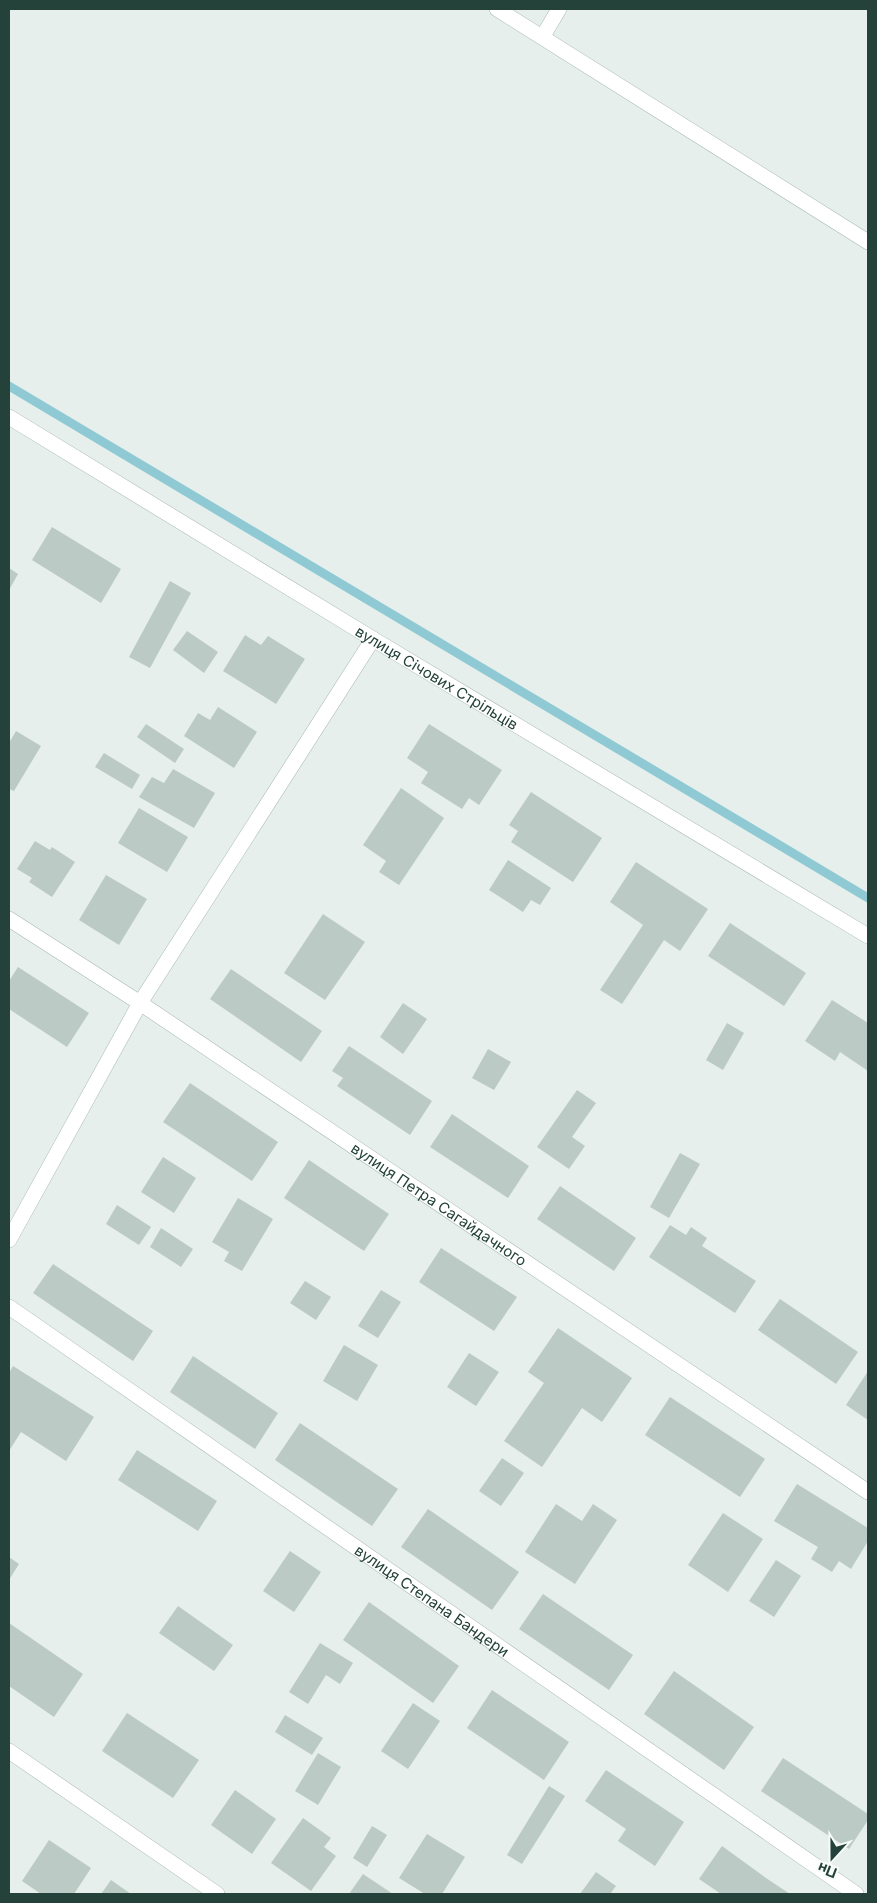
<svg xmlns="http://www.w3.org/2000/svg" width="877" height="1903" font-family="Inter,sans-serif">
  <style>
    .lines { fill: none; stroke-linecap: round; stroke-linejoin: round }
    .stream { stroke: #8ec9d4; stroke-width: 9 }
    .building { fill: #bbcac4 }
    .minor-casing { stroke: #a8b8b2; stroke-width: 16 }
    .minor { stroke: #fff; stroke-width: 15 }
    .labels { text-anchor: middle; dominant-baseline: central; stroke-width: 4; stroke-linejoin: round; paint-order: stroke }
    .street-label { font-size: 15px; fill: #24423a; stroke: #f7fbf9 }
  </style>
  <rect width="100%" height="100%" fill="#e6efeb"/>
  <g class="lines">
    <!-- stream -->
    <path class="stream" d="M 9,386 L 868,898"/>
  </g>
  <!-- building -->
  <path class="building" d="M 52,527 L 121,569 L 101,603 L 32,560 Z
    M 9,568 L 18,574 L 9,590 Z
    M 170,581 L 191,593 L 150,668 L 129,657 Z
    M 187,631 L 218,652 L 204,673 L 173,650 Z
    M 245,635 L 261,645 L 268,636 L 305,659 L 276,704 L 223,671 Z
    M 218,707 L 257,732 L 234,768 L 184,736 L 198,713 L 210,720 Z
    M 146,724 L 184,749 L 175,763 L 137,737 Z
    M 429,724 L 502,770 L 479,805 L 469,798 L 462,809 L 421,783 L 428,772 L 407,758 Z
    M 16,731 L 41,746 L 14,791 L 9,789 L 9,743 Z
    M 104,753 L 140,775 L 132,789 L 95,767 Z
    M 173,769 L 215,793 L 194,828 L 139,797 L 152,777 L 164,783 Z
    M 401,788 L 444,818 L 399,885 L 379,872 L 386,861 L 363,845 Z
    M 531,792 L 602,838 L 573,882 L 511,842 L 518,831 L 509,825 Z
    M 139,808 L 188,837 L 167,872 L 118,843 Z
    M 35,841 L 50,850 L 52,847 L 75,862 L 52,897 L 29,882 L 32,878 L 17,869 Z
    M 508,860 L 551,888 L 540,905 L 531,900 L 523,912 L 489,890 Z
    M 636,862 L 708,909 L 680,951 L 664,940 L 622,1004 L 600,990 L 643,925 L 610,902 Z
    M 106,875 L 147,899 L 119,945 L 79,920 Z
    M 323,914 L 365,942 L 325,1000 L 284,973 Z
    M 730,923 L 806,973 L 784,1006 L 708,956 Z
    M 18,967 L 89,1013 L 67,1047 L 9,1009 L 9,981 Z
    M 231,969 L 322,1031 L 301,1062 L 210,999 Z
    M 832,1000 L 868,1023 L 868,1071 L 840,1052 L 835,1061 L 805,1041 Z
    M 403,1003 L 427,1019 L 403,1054 L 380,1037 Z
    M 727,1023 L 744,1033 L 723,1070 L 706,1060 Z
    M 349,1046 L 432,1101 L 410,1135 L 337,1086 L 343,1078 L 332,1071 Z
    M 488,1049 L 511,1062 L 494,1090 L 472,1078 Z
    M 190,1083 L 278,1142 L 252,1181 L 163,1122 Z
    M 577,1090 L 596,1103 L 572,1137 L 585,1146 L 569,1169 L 537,1147 Z
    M 452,1114 L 529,1166 L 508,1198 L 430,1147 Z
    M 680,1153 L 700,1164 L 669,1218 L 650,1207 Z
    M 163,1157 L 196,1178 L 174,1213 L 141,1192 Z
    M 309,1160 L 389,1214 L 364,1251 L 284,1198 Z
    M 560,1186 L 636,1238 L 614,1271 L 537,1219 Z
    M 238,1198 L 273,1219 L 242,1271 L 224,1261 L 229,1252 L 212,1242 Z
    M 117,1205 L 151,1227 L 139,1245 L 106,1224 Z
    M 670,1225 L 686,1235 L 691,1227 L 707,1238 L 702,1246 L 756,1281 L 735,1313 L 649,1257 Z
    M 161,1228 L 193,1249 L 181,1267 L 150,1247 Z
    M 441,1248 L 517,1297 L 494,1331 L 419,1282 Z
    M 53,1264 L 153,1331 L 133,1361 L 33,1293 Z
    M 305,1281 L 331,1297 L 316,1320 L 290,1303 Z
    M 381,1290 L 401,1302 L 378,1338 L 358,1326 Z
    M 780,1299 L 858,1352 L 836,1384 L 758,1330 Z
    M 558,1328 L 632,1378 L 602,1422 L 582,1408 L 542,1467 L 504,1441 L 544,1383 L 528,1372 Z
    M 344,1345 L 378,1365 L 357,1401 L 323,1381 Z
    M 469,1353 L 499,1372 L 476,1406 L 447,1387 Z
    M 193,1356 L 278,1413 L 255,1449 L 170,1392 Z
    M 13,1366 L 94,1417 L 66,1461 L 21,1432 L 9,1451 L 9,1373 Z
    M 868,1371 L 868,1420 L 846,1405 Z
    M 670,1397 L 765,1459 L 740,1497 L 645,1435 Z
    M 300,1423 L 398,1489 L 372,1526 L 275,1460 Z
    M 137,1450 L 217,1501 L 198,1531 L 118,1480 Z
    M 502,1458 L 524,1473 L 501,1506 L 479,1491 Z
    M 797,1484 L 868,1528 L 868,1541 L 851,1569 L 839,1561 L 832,1572 L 811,1559 L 818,1547 L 774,1521 Z
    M 556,1504 L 582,1521 L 593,1504 L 617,1520 L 575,1584 L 525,1552 Z
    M 428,1509 L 519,1572 L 492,1610 L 401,1547 Z
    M 723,1513 L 763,1539 L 728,1592 L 688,1565 Z
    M 290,1551 L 321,1572 L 294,1612 L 263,1591 Z
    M 9,1557 L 19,1564 L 9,1580 Z
    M 776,1560 L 801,1576 L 774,1617 L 749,1601 Z
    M 543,1594 L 633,1655 L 609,1690 L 519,1629 Z
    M 369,1602 L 459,1666 L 433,1703 L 343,1640 Z
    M 178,1606 L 233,1645 L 214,1671 L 159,1633 Z
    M 9,1623 L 83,1674 L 54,1717 L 9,1686 Z
    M 320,1643 L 353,1663 L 340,1684 L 326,1675 L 308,1704 L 289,1692 Z
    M 674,1671 L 754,1727 L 724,1770 L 644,1714 Z
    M 492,1690 L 569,1742 L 544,1780 L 467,1728 Z
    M 413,1703 L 440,1721 L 408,1769 L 381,1751 Z
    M 127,1713 L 199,1760 L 173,1798 L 102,1751 Z
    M 285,1715 L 323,1738 L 312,1755 L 275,1732 Z
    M 318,1753 L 341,1767 L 318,1805 L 295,1791 Z
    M 783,1758 L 868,1814 L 868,1820 L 849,1849 L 761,1791 Z
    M 606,1770 L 684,1822 L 655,1866 L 618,1841 L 626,1829 L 585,1801 Z
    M 549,1786 L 565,1796 L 522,1864 L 507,1855 Z
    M 235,1790 L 276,1819 L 252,1854 L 211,1825 Z
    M 303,1818 L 331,1838 L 324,1847 L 336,1856 L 311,1891 L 271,1863 Z
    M 372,1826 L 387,1835 L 367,1867 L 353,1858 Z
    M 427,1834 L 465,1857 L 442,1894 L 425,1894 L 399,1878 Z
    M 49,1840 L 91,1868 L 74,1894 L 41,1894 L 22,1881 Z
    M 722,1846 L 766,1878 L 790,1894 L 721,1894 L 699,1879 Z
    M 596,1872 L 616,1886 L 610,1894 L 580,1894 Z
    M 363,1874 L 393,1894 L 349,1894 Z
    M 111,1880 L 131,1894 L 101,1894 Z"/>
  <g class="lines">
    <!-- minor casing -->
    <g class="minor-casing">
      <g id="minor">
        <path d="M 497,9 L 868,242"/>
        <path d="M 543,36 L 559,9"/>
        <path id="s1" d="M 9,417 L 373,639 L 868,936"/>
        <path id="s2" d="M 9,919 L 140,1003 L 868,1492"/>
        <path d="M 9,1240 L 140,1003 L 373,639"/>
        <path id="s3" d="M 9,1307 L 856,1894"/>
        <path d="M 9,1751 L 217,1894"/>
      </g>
    </g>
    <!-- minor -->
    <use href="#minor" class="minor"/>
  </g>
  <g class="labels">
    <!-- street labels -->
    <g class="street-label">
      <text stroke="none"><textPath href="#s1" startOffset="501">вулиця Січових Стрільців</textPath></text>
      <text stroke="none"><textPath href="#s2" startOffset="516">вулиця Петра Сагайдачного</textPath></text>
      <text stroke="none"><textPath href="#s3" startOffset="515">вулиця Степана Бандери</textPath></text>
    </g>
  </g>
  <!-- border -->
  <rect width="877" height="1903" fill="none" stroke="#24423a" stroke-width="20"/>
  <!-- north arrow -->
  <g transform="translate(832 1858) rotate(201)" stroke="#f7fbf9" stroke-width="4" paint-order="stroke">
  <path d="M0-4L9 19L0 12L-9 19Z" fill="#24423a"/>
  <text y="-8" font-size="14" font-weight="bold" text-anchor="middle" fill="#24423a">Пн</text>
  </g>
</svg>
